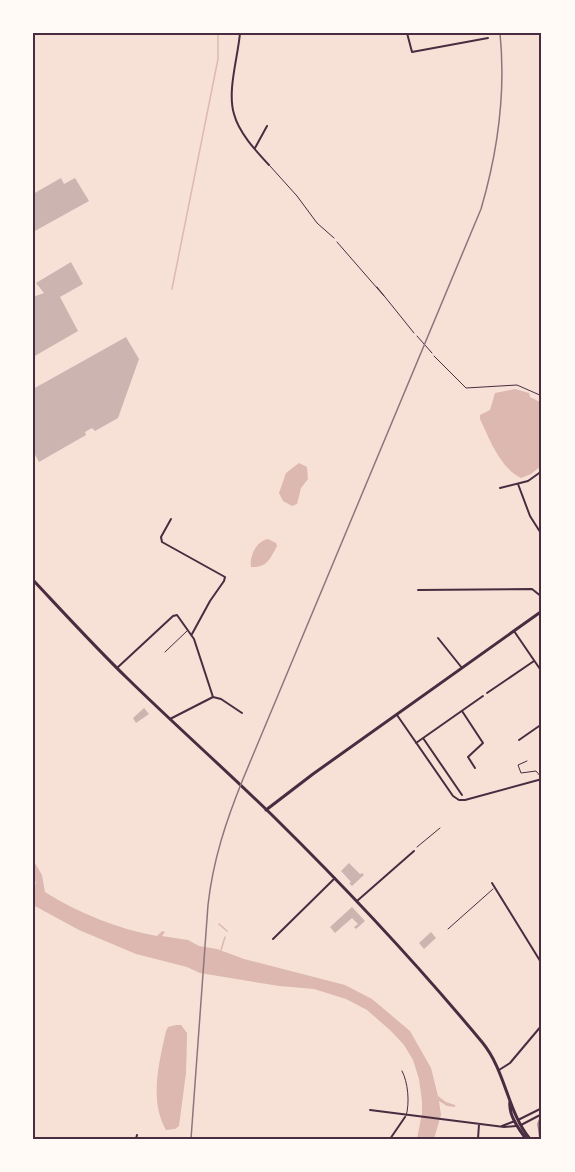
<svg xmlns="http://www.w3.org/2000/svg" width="575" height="1172" font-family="'Sofia Sans Condensed',sans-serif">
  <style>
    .water { fill: #dcb8b0 }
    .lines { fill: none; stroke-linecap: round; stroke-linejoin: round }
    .stream { stroke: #dcb8b0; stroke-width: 1.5 }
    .building { fill: #ccb4b1 }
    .path { stroke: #4a2c40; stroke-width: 1 }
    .service { stroke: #4a2c40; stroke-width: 1 }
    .minor { stroke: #4a2c40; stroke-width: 2 }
    .tertiary { stroke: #4a2c40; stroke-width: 2 }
    .secondary { stroke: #4a2c40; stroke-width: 3 }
    .tram { stroke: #8f747c; stroke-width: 1.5 }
    .rail { stroke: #8f747c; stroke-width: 1.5 }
    .neatline { fill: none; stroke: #4a2c40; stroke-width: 2 }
  </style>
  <rect width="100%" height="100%" fill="#f7e1d7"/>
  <!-- water -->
  <path class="water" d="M 515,389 L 529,393 L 530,397 L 542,403 L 542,465 L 531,474 L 521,478 C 500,468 489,438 480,419 L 480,415 L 490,410 L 495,393 Z
    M 299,463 L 307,467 L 308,479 L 301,488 L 297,504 L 292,506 L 283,501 L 279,493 L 286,473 Z
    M 268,539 L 276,543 L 277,546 C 270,559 267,568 251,567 C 249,557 256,541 268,539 Z
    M 33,860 L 42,875 L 45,892 C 78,913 118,929 157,936 L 162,931 L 165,932 L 162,936 L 188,940 L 199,946 L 217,949 L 244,959 L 345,985 L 372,999 L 410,1031 L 431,1068 L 438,1096 L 446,1102 L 455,1105 L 455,1107 L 447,1106 L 439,1101 L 441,1115 L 434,1139 L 417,1139 L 422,1113 L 422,1101 L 419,1079 L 413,1060 L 404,1045 L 391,1031 L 367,1010 L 346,999 L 314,989 L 279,986 L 200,973 L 187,967 L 136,954 L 79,930 L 33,905 L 33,885 L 36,884 L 33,874 Z
    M 176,1025 L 181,1025 L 187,1033 L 187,1038 L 186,1073 L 179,1126 L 175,1129 L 166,1130 C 149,1100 159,1063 166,1031 L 168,1027 Z"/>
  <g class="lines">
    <!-- stream -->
    <path class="stream" d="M 172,289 L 218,59 L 218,33
      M 219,924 L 227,931
      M 221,950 L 225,937"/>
  </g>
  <!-- building -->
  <path class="building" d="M 61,178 L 64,184 L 75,178 L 89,201 L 33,232 L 33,194 Z
    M 71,262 L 83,284 L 60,297 L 78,331 L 33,357 L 33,297 L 44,293 L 36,283 Z
    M 126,337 L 139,359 L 118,418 L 95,431 L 92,428 L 85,432 L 86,435 L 39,462 L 33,451 L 33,389 Z
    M 144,708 L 149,714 L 136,723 L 133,718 Z
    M 349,863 L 360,874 L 362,873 L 364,875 L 352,886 L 349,883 L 351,882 L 341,871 Z
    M 352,907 L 365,921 L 356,929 L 354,927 L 358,924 L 352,918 L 335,933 L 330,927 Z
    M 431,932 L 436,938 L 424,949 L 419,943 Z"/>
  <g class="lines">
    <!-- path -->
    <path class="path" d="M 337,242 L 384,296
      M 377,287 L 414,333
      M 434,356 L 466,388 L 517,385 L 542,396
      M 417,847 L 440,828"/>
    <!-- service -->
    <path class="service" d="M 270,166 L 297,196 L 317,223 L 334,238
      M 417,336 L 432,353
      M 165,652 L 187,631
      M 527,761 L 518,765 L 521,773 L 536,771 L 541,777
      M 448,929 L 493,889
      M 402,1071 C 408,1082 410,1103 406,1116"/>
    <!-- minor -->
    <path class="minor" d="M 240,33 C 238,57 227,91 234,114 C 239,133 256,151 269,165
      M 407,33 L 412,52 L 488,38
      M 255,148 L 267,126
      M 518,484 L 530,516 L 542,535
      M 500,488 L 528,481 L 542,471
      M 171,519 L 161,537 L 162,542 L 225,577 L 224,581 L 210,601 L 192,634
      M 418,590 L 532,589 L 542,597
      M 514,631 L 542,672
      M 438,638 L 462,668
      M 117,668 L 173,616 L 177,615 L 194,639 L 213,697 L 221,699 L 242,713
      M 487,693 L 534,661
      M 462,711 L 483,743 L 468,757 L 475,768
      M 397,715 L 453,796 L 459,800 L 465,800 L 542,779
      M 170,719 L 213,697
      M 423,738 L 462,795
      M 519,740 L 542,724
      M 416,743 L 483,696
      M 492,883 L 542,964
      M 357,901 L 414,851
      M 273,939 L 335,878
      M 499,1070 L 510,1063 L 542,1025
      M 370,1110 L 504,1127 L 516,1126
      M 502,1126 L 515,1121
      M 136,1139 L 137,1135
      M 390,1139 L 405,1117
      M 478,1139 L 479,1124"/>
    <!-- tertiary -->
    <path class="tertiary" d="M 518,1120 L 542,1108
      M 521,1125 L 542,1114"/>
    <!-- secondary -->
    <path class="secondary" d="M 33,580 C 64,613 95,647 127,678 C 176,726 227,771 276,819 C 347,889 418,965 482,1042 C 506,1071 507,1111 530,1139
      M 266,810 L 313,774 L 542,611
      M 510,1101 C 508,1114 518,1128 526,1139"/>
    <!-- tram -->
    <path class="tram" d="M 540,1139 L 538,1124 L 542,1112"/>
    <!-- rail -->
    <path class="rail" d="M 191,1139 L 208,905 C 213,860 226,821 243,779 L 481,209 C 498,151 506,93 500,33"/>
  </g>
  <!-- border -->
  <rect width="575" height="1172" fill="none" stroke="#fffaf5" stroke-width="69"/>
  <rect x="34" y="34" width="506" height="1104" class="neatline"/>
</svg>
